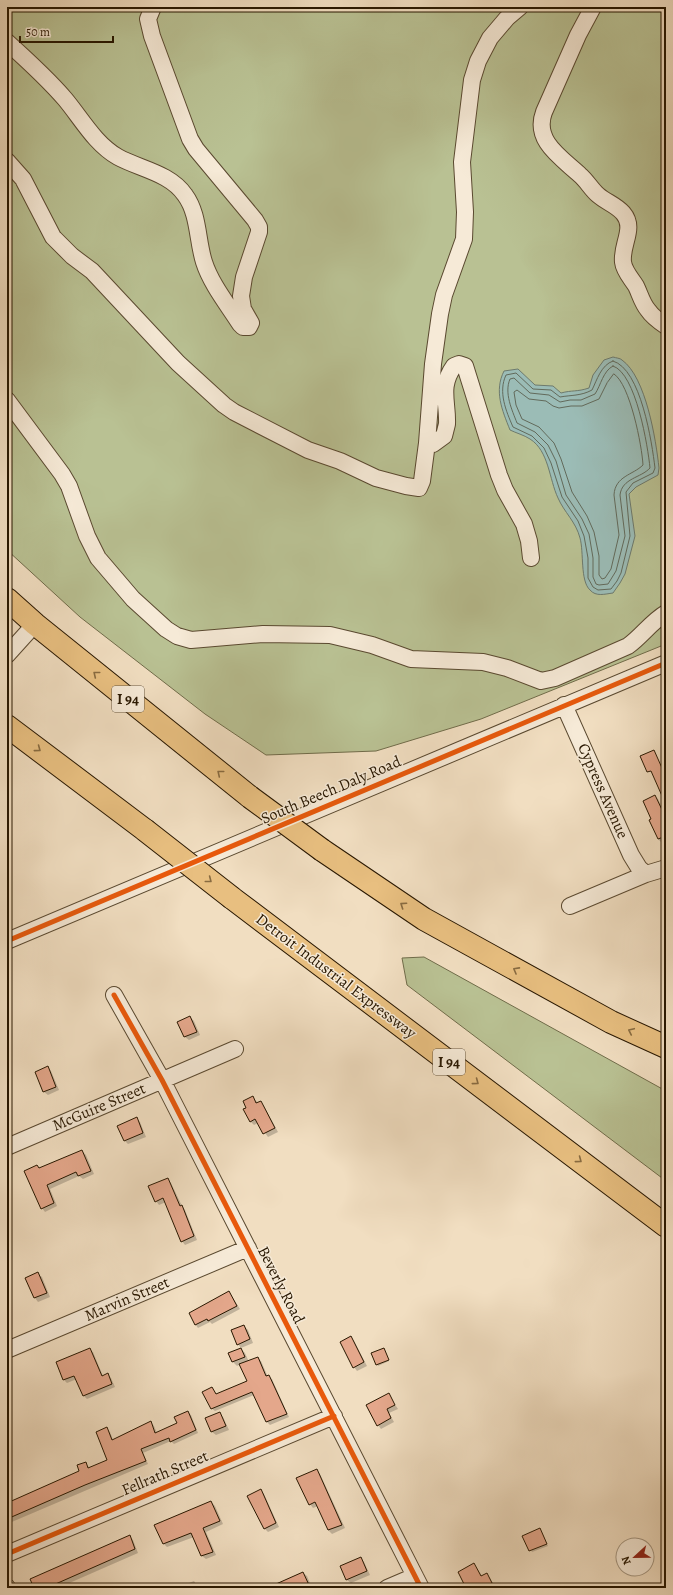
<svg xmlns="http://www.w3.org/2000/svg" width="673" height="1595" font-family="Alegreya,serif">
  <style>
    .green { fill: #b9c193; stroke: #706c4a }
    .water { fill: #9bbcb6; stroke: #6d7a6d }
    .shadow { fill: #0003 }
    .lines { fill: none; stroke-linecap: round; stroke-linejoin: round }
    .shore { stroke: #626a5b; stroke-width: 1 }
    .building { fill: #e4a78b; stroke: #281700 }
    .minor-casing { stroke: #5a4930; stroke-width: 18 }
    .highway-casing { stroke: #281700; stroke-width: 24 }
    .minor { stroke: #f6ead7; stroke-width: 16 }
    .highway { stroke: #e8bf80; stroke-width: 22 }
    .highway-bridge-casing { stroke: #281700; stroke-width: 24; stroke-linecap: butt }
    .highway-bridge { stroke: #e8bf80; stroke-width: 22 }
    .cycleway-casing { stroke: #f6ead7; stroke-width: 8 }
    .cycleway { stroke: #e8590c; stroke-width: 5 }
    .oneway { stroke: #886b40 }
    .labels { text-anchor: middle; dominant-baseline: central; stroke-width: 3; stroke-linejoin: round; paint-order: stroke }
    .shield { fill: #f6ead7; stroke: #665640; stroke-width: 1 }
    .shield-label { font-size: 15px; font-weight: bold; fill: #281700 }
    .street-label { font-size: 16px; fill: #281700; stroke: #f6ead7 }
  </style>
  <rect width="100%" height="100%" fill="#f1dec1"/>
  <filter id="stains"><feTurbulence type="fractalNoise" baseFrequency=".005" numOctaves="4"/><feColorMatrix values="0 0 0 0 .2 0 0 0 0 .09 0 0 0 0 .02 0 0 0 .5 -.17"/></filter>
  <radialGradient id="worn" r=".72"><stop offset=".6" stop-color="#630" stop-opacity="0"/><stop offset="1" stop-color="#630" stop-opacity=".3"/></radialGradient>
  <!-- green -->
  <path class="green" d="M 7,7 L 666,7 L 666,644 L 481,719 L 376,751 L 266,755 L 205,714 L 80,617 L 7,550 Z
    M 424,957 L 666,1091 L 666,1181 L 407,985 L 402,958 Z"/>
  <!-- water -->
  <path class="water" d="M 613,357 C 616,358 620,358 622,360 C 646,377 656,440 659,468 L 658,475 L 636,487 L 629,494 L 635,536 L 625,574 L 620,583 L 613,593 C 605,594 596,597 590,590 C 580,581 584,552 580,538 C 576,522 564,512 558,498 C 549,479 549,451 530,439 C 524,435 516,433 510,430 C 502,410 494,391 504,371 L 518,369 L 535,385 L 553,386 L 561,393 C 572,390 577,392 589,388 L 593,375 L 604,360 Z"/>
  <!-- shadow -->
  <path class="shadow" d="M 655,797 L 658,799 L 666,816 L 666,840 L 661,842 L 658,839 L 652,819 Z
    M 190,1017 L 194,1021 L 200,1035 L 189,1040 L 185,1037 Z
    M 48,1067 L 51,1071 L 59,1090 L 48,1095 L 44,1092 L 36,1072 Z
    M 253,1097 L 258,1103 L 261,1102 L 264,1106 L 278,1132 L 268,1137 L 258,1123 L 254,1125 L 250,1121 L 248,1108 Z
    M 7,1105 L 11,1113 L 7,1115 Z
    M 137,1119 L 140,1122 L 146,1137 L 128,1144 L 125,1141 Z
    M 82,1151 L 86,1155 L 94,1174 L 83,1179 L 79,1176 L 50,1189 L 57,1206 L 45,1212 L 42,1208 L 37,1166 L 40,1168 Z
    M 168,1179 L 171,1183 L 182,1206 L 185,1210 L 197,1240 L 185,1245 L 182,1241 L 166,1202 L 159,1205 L 156,1201 Z
    M 38,1274 L 42,1277 L 50,1297 L 38,1302 L 35,1298 L 26,1279 Z
    M 229,1292 L 240,1309 L 212,1324 L 210,1322 L 198,1328 L 195,1324 Z
    M 7,1312 L 10,1320 L 7,1322 Z
    M 244,1326 L 248,1330 L 253,1343 L 241,1348 L 238,1344 Z
    M 350,1337 L 354,1341 L 367,1366 L 357,1371 L 354,1367 Z
    M 89,1349 L 93,1352 L 103,1376 L 108,1375 L 111,1378 L 115,1387 L 87,1399 L 84,1396 L 77,1379 L 67,1383 L 64,1380 L 57,1363 Z
    M 241,1349 L 245,1353 L 249,1362 L 258,1358 L 261,1361 L 268,1377 L 272,1379 L 289,1417 L 270,1425 L 267,1422 L 254,1395 L 215,1411 L 211,1408 L 212,1388 L 217,1395 L 248,1382 L 240,1364 L 237,1366 L 233,1362 L 230,1354 Z
    M 385,1351 L 389,1361 L 378,1366 L 377,1364 Z
    M 388,1394 L 398,1409 L 389,1413 L 394,1422 L 381,1429 L 378,1425 Z
    M 188,1412 L 191,1415 L 198,1433 L 174,1444 L 171,1441 L 143,1453 L 148,1464 L 7,1524 L 7,1504 L 81,1472 L 85,1463 L 90,1468 L 109,1460 L 106,1429 L 110,1432 L 113,1440 L 151,1422 L 154,1426 L 157,1433 L 179,1424 Z
    M 219,1413 L 223,1417 L 229,1430 L 216,1435 L 212,1432 L 206,1418 Z
    M 316,1470 L 320,1474 L 345,1528 L 332,1534 L 328,1530 L 318,1506 L 313,1508 L 310,1504 Z
    M 261,1490 L 264,1494 L 279,1527 L 268,1532 L 264,1528 Z
    M 211,1502 L 215,1506 L 223,1524 L 206,1532 L 216,1555 L 206,1559 L 202,1556 L 194,1537 L 167,1547 L 164,1544 Z
    M 540,1529 L 548,1546 L 532,1552 L 524,1536 Z
    M 129,1536 L 133,1540 L 138,1553 L 58,1588 L 35,1588 Z
    M 361,1558 L 364,1562 L 370,1575 L 351,1583 L 347,1580 L 342,1566 Z
    M 474,1564 L 482,1576 L 486,1574 L 490,1578 L 495,1587 L 492,1588 L 467,1588 Z
    M 303,1573 L 307,1576 L 312,1588 L 268,1588 Z
    M 194,1581 L 199,1588 L 176,1588 Z"/>
  <g class="lines">
    <!-- shore -->
    <path class="shore" d="M 613,361 C 641,369 652,443 655,468 L 653,473 L 633,483 L 626,492 L 630,536 L 621,573 L 617,581 L 611,589 L 598,590 L 593,587 L 588,578 L 588,558 L 584,536 L 578,521 L 562,497 L 551,463 L 544,448 L 532,436 L 513,427 C 506,411 498,392 506,375 L 516,373 L 533,389 L 551,390 L 560,397 C 571,395 581,396 592,390 C 597,380 601,365 613,361 Z
      M 613,366 C 636,373 648,447 650,468 C 641,478 622,478 620,495 L 625,536 L 616,571 L 608,584 L 599,585 L 596,584 L 593,577 L 593,558 L 589,534 L 582,519 L 566,495 L 556,461 L 548,445 L 535,432 L 517,423 C 512,410 504,393 510,379 L 514,378 L 530,393 L 549,395 L 560,402 L 570,400 L 581,400 L 595,394 C 601,385 603,371 613,366 Z
      M 614,374 C 630,384 642,446 643,465 C 633,475 615,476 614,495 L 619,535 L 611,569 L 605,578 L 602,579 L 599,575 L 599,556 L 594,532 L 587,516 L 572,492 L 561,459 L 554,443 L 539,427 L 522,419 L 516,405 L 514,392 L 517,390 L 529,399 L 546,401 L 553,406 L 559,408 L 571,406 L 582,406 L 599,399 L 607,383 Z"/>
  </g>
  <!-- building -->
  <path class="building" d="M 654,750 L 666,777 L 666,805 L 651,771 L 647,772 L 640,756 Z
    M 655,795 L 664,814 L 666,813 L 666,836 L 658,839 L 649,820 L 651,819 L 643,801 Z
    M 190,1016 L 197,1032 L 184,1037 L 177,1022 Z
    M 48,1066 L 56,1087 L 43,1092 L 35,1072 Z
    M 253,1096 L 256,1103 L 261,1101 L 275,1128 L 263,1134 L 255,1119 L 250,1122 L 243,1109 L 246,1108 L 243,1101 Z
    M 137,1117 L 143,1133 L 124,1141 L 117,1126 Z
    M 82,1150 L 91,1171 L 78,1176 L 76,1172 L 47,1185 L 54,1203 L 41,1209 L 24,1171 L 37,1165 L 39,1168 Z
    M 168,1178 L 180,1206 L 182,1205 L 194,1236 L 181,1242 L 163,1198 L 155,1202 L 148,1186 Z
    M 38,1272 L 47,1293 L 34,1298 L 25,1278 Z
    M 229,1291 L 237,1306 L 208,1321 L 207,1319 L 195,1325 L 189,1313 Z
    M 244,1325 L 250,1339 L 237,1345 L 231,1330 Z
    M 351,1336 L 364,1362 L 353,1368 L 340,1342 Z
    M 90,1348 L 102,1376 L 108,1373 L 112,1384 L 83,1396 L 74,1376 L 63,1380 L 56,1362 Z
    M 241,1348 L 245,1357 L 232,1362 L 228,1353 Z
    M 384,1348 L 389,1360 L 376,1365 L 371,1353 Z
    M 258,1357 L 266,1376 L 269,1375 L 287,1414 L 266,1422 L 252,1392 L 211,1409 L 202,1392 L 212,1387 L 216,1394 L 247,1381 L 239,1364 Z
    M 389,1393 L 395,1405 L 387,1409 L 391,1418 L 377,1426 L 366,1405 Z
    M 188,1411 L 196,1430 L 170,1442 L 169,1438 L 141,1449 L 146,1461 L 85,1485 L 7,1519 L 7,1503 L 79,1471 L 77,1465 L 86,1462 L 88,1468 L 107,1460 L 96,1432 L 107,1427 L 112,1440 L 151,1421 L 155,1433 L 177,1423 L 174,1417 Z
    M 220,1412 L 226,1426 L 211,1432 L 205,1418 Z
    M 317,1469 L 342,1525 L 328,1530 L 315,1502 L 309,1505 L 296,1478 Z
    M 261,1489 L 276,1523 L 264,1529 L 247,1496 Z
    M 211,1501 L 220,1521 L 203,1528 L 213,1552 L 201,1556 L 191,1533 L 163,1544 L 154,1525 Z
    M 540,1528 L 547,1544 L 529,1551 L 522,1536 Z
    M 130,1535 L 135,1549 L 51,1586 L 52,1588 L 34,1588 L 30,1579 Z
    M 361,1557 L 367,1571 L 346,1580 L 340,1566 Z
    M 474,1563 L 481,1576 L 487,1573 L 492,1583 L 482,1588 L 466,1588 L 458,1572 Z
    M 303,1572 L 309,1585 L 303,1588 L 267,1588 Z"/>
  <g class="lines">
    <!-- minor casing -->
    <g class="minor-casing">
      <path id="minor" d="M 520,7 L 507,18 L 490,38 L 478,61 L 472,80 L 462,162 L 465,212 L 464,239 L 444,295 L 440,314 L 433,364 L 427,443 L 433,444 L 444,436 C 445,432 446,428 447,424 C 448,402 439,387 454,366 L 459,364 L 465,366 L 499,475 L 505,490 L 524,524 L 529,541 L 531,558
        M 593,7 L 578,35 L 544,112 C 533,141 562,158 580,175 C 587,181 591,189 598,195 C 606,202 616,205 623,213 C 636,228 621,244 623,262 C 624,271 631,278 636,286 C 640,294 642,303 648,310 C 652,316 660,322 666,326
        M 7,42 C 27,60 47,78 65,99 C 81,118 95,144 118,157 C 140,169 170,173 185,195 C 199,214 197,240 204,262 C 211,284 228,305 240,324 L 243,327 L 249,327 L 251,323 L 243,309 L 241,296 L 244,277 L 259,232 L 259,227 L 255,220 L 196,149 L 190,139 L 152,36 L 148,19 L 153,7
        M 7,161 L 23,179 L 53,237 L 72,256 L 92,271 L 178,363 L 224,405 L 234,412 L 308,450 L 340,461 L 376,478 L 406,486 L 419,488 L 422,481 L 427,443
        M 7,400 L 62,474 L 69,486 L 87,536 L 98,558 L 133,599 L 166,629 L 177,636 L 191,640 L 263,634 L 330,635 L 372,645 L 411,659 L 483,662 L 507,668 L 541,681 L 555,678 L 628,646 C 642,636 651,622 666,613
        M 7,655 L 35,624
        M 564,705 L 631,855 L 639,868 L 646,874
        M 570,906 L 646,874 L 666,868
        M 7,941 L 666,663
        M 114,995 L 162,1080 L 421,1588
        M 7,1147 L 235,1049
        M 7,1350 L 248,1248
        M 7,1554 L 334,1416
        M 7,1587 L 7,1588
        M 387,1588 L 415,1576"/>
    </g>
    <!-- highway casing -->
    <g class="highway-casing">
      <path id="highway" d="M 7,599 L 35,624 L 250,797
        M 7,726 L 145,830
        M 322,850 L 424,919 L 611,1022 L 666,1047
        M 232,898 L 666,1226"/>
    </g>
    <!-- minor -->
    <use href="#minor" class="minor"/>
    <!-- highway -->
    <use href="#highway" class="highway"/>
    <!-- highway-bridge casing -->
    <g class="highway-bridge-casing">
      <path id="highway-bridge" d="M 250,797 L 322,850
        M 145,830 L 232,898"/>
    </g>
    <!-- highway-bridge -->
    <use href="#highway-bridge" class="highway-bridge"/>
    <!-- cycleway casing -->
    <g class="cycleway-casing">
      <path id="cycleway" d="M 7,941 L 666,663
        M 114,995 L 162,1080 L 421,1588
        M 7,1554 L 334,1416"/>
    </g>
    <!-- cycleway -->
    <use href="#cycleway" class="cycleway"/>
  </g>
  <!-- one-way arrows -->
  <defs><path id="oneway-chevron" d="M-2-3.5L2.5 0L-2 3.5" fill="none" stroke-width="1.6" stroke-linecap="round" stroke-linejoin="round"/></defs>
  <g class="oneway">
    <use href="#oneway-chevron" transform="translate(96 674) rotate(-141)"/>
    <use href="#oneway-chevron" transform="translate(38 749) rotate(37)"/>
    <use href="#oneway-chevron" transform="translate(220 773) rotate(-141)"/>
    <use href="#oneway-chevron" transform="translate(209 880) rotate(38)"/>
    <use href="#oneway-chevron" transform="translate(403 905) rotate(-146)"/>
    <use href="#oneway-chevron" transform="translate(516 970) rotate(-151)"/>
    <use href="#oneway-chevron" transform="translate(631 1031) rotate(-155)"/>
    <use href="#oneway-chevron" transform="translate(476 1082) rotate(37)"/>
    <use href="#oneway-chevron" transform="translate(579 1160) rotate(37)"/>
  </g>
  <g class="labels">
    <!-- shield labels -->
    <g class="shield">
      <rect x="112" y="686" width="32" height="26" rx="3"/>
      <rect x="433" y="1049" width="32" height="26" rx="3"/>
    </g>
    <g class="shield-label">
      <text x="128" y="699">I 94</text>
      <text x="449" y="1062">I 94</text>
    </g>
    <!-- street labels -->
    <g class="street-label">
      <text transform="translate(331 790) rotate(-23)">South Beech Daly Road</text>
      <text transform="translate(603 791) rotate(66)">Cypress Avenue</text>
      <text transform="translate(336 976) rotate(37)">Detroit Industrial Expressway</text>
      <text transform="translate(99 1107) rotate(-23)">McGuire Street</text>
      <text transform="translate(281 1285) rotate(63)">Beverly Road</text>
      <text transform="translate(127 1299) rotate(-23)">Marvin Street</text>
      <text transform="translate(165 1473) rotate(-23)">Fellrath Street</text>
    </g>
  </g>
  <!-- margin -->
  <rect width="673" height="1595" fill="none" stroke="#f1dec1" stroke-width="24"/>
  <rect x="8" y="8" width="657" height="1579" fill="none" stroke="#281700" stroke-width="2"/>
  <rect x="12" y="12" width="649" height="1571" fill="none" stroke="#281700"/>
  <!-- north arrow -->
  <g transform="translate(635 1557) rotate(248)"><circle r="19" fill="#f6ead7" stroke="#a49681"/>
  <path d="M0-3L7 15L0 10L-7 15Z" fill="#8f2418"/>
  <text y="-6" font-size="11" font-weight="bold" text-anchor="middle" fill="#281700">N</text>
  </g>
  <!-- scale -->
  <path d="M20 36v6h93v-6" fill="none" stroke="#281700" stroke-width="2"/>
  <text x="26" y="36" font-size="12" fill="#281700" stroke="#f6ead7" stroke-width="3" paint-order="stroke">50 m</text>
  <rect width="100%" height="100%" filter="url(#stains)"/>
  <rect width="100%" height="100%" fill="url(#worn)"/>
</svg>
